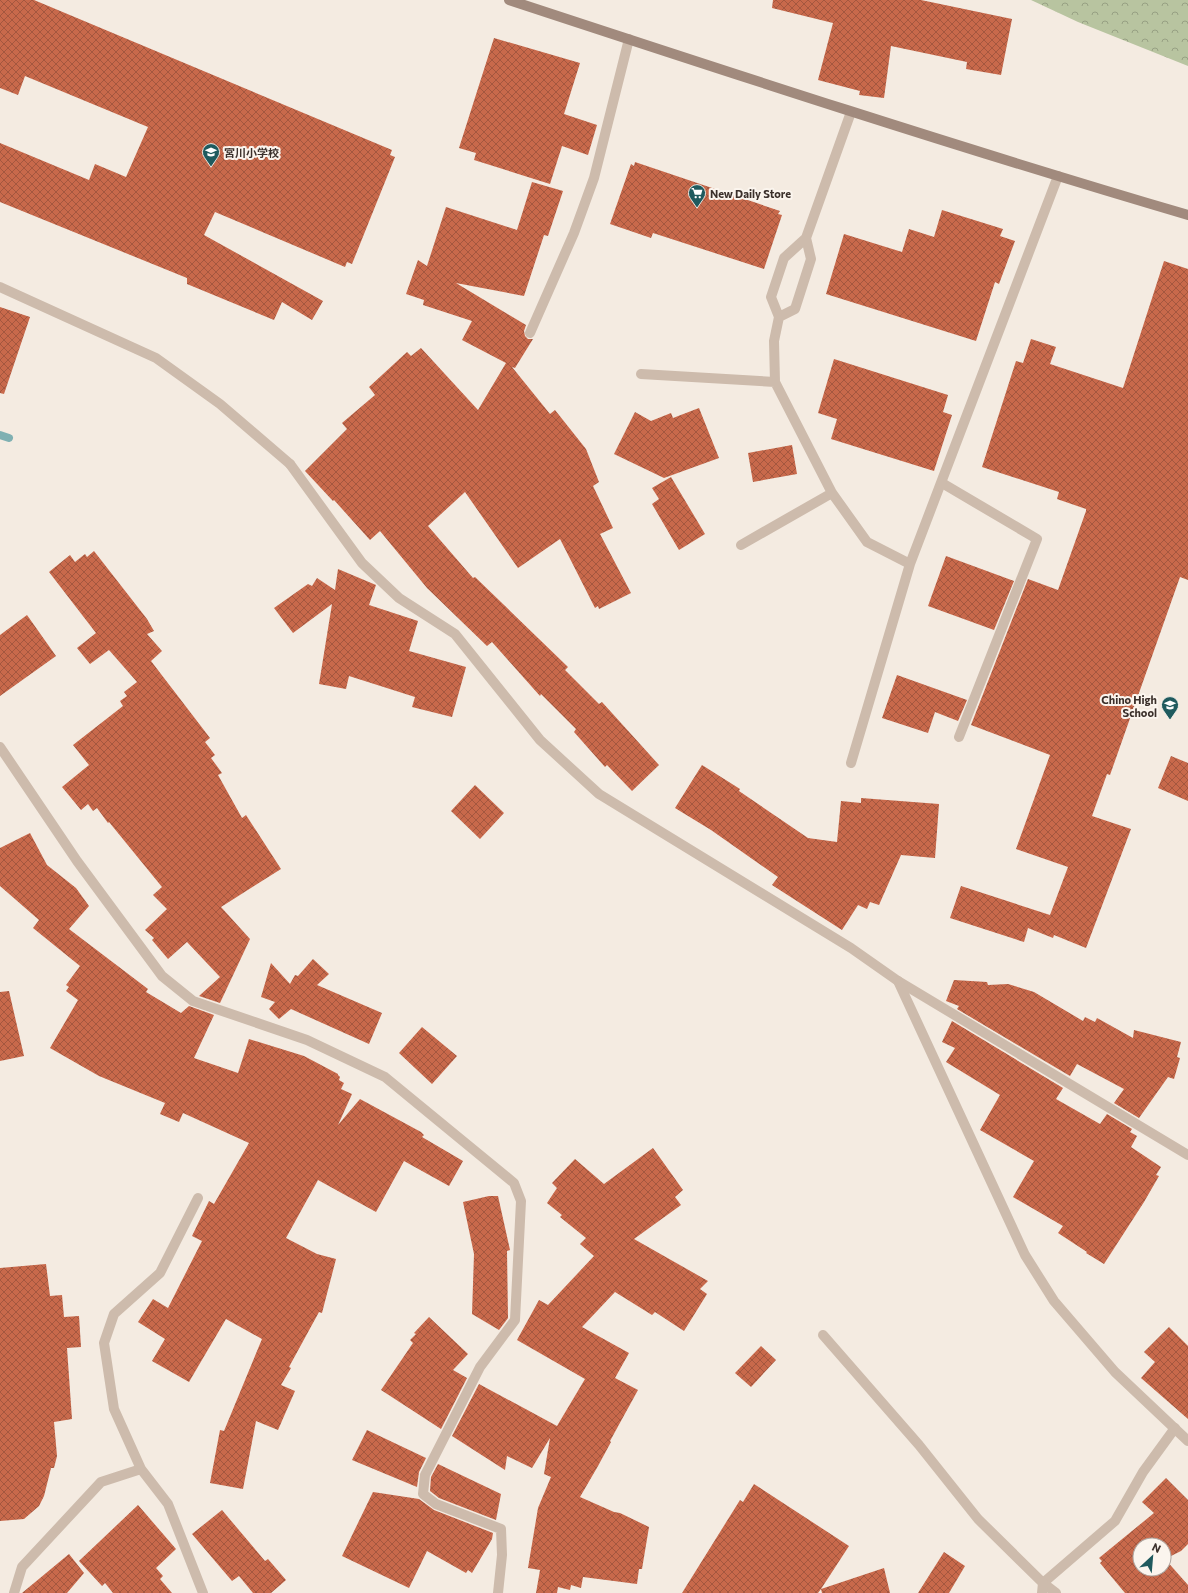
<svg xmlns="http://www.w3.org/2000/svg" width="1188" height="1593" font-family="Commissioner,'Noto Sans JP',sans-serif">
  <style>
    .forest { fill: url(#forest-crowns) }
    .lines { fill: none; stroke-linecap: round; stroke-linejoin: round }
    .stream { stroke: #7fb0b2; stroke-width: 8 }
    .building { fill: url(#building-cross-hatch); fill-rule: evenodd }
    .lane { stroke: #cdbbac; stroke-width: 10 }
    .street { stroke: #cdbbac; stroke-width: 10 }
    .secondary { stroke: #a18a7d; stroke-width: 10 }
    .labels { text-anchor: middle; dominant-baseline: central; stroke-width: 4; stroke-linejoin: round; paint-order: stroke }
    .poi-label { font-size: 11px; font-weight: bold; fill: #3b302b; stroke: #fbf5ee; text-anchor: start }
  </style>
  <defs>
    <pattern id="forest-crowns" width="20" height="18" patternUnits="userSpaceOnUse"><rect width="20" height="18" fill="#b8c4a0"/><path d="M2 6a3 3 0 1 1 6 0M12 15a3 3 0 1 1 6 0" fill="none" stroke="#97a083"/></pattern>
    <pattern id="building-cross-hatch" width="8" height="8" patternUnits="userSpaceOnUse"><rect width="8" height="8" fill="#c8694b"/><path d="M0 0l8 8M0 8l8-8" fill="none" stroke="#a4573f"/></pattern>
  </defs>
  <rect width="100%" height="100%" fill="#f4ebe1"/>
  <!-- forest -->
  <path class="forest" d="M 1031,0 L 1188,0 L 1188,66 L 1078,22 Z"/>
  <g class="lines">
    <!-- stream -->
    <path class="stream" d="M 0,435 L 9,438"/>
  </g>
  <!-- building -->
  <path class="building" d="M 0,0 L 34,0 L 392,150 L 390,155 L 395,157 L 352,264 L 347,262 L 345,267 L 215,212 L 204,235 L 323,301 L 312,320 L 282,302 L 274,320 L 187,284 L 187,278 L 0,202 L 0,143 L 89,180 L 95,164 L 126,177 L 148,127 L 25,76 L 18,95 L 0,88 Z
    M 773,0 L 921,0 L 1012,19 L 1001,75 L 966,69 L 967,62 L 891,46 L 884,98 L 859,95 L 860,91 L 818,80 L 833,23 L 772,8 Z
    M 494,38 L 580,63 L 564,114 L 597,125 L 588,155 L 562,146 L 550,184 L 474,160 L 476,153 L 459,148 Z
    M 635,162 L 780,211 L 778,214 L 782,215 L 764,269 L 653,233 L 651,238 L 610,224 L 631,164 L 634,166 Z
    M 532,182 L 563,191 L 548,236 L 544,235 L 524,296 L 456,283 L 526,325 L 524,331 L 525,336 L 528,339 L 533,339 L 515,368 L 512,367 L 550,414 L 555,410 L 586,449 L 599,482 L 593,486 L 613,528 L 600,534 L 631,593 L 599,609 L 598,606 L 595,608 L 560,539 L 518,568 L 465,492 L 428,526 L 473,578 L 475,577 L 568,667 L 565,670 L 599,704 L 602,702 L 659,765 L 632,791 L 607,765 L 605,767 L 574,732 L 576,729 L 541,694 L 540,696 L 492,642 L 487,646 L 427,588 L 380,531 L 370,540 L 334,500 L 333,501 L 305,471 L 347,429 L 342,423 L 375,395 L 369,387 L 407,352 L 411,356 L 421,348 L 478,410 L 506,363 L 462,340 L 472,321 L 423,305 L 424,300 L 406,294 L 418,260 L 427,266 L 446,207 L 517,230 Z
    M 942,210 L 1003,229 L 1000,236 L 1015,241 L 999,284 L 995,282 L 976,341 L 826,294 L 844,234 L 902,252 L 909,229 L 934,237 Z
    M 1164,261 L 1188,269 L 1188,580 L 1180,577 L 1110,775 L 1107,774 L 1092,816 L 1131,829 L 1086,948 L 1054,935 L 1053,938 L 1028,928 L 1024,942 L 950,918 L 961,886 L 1050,915 L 1068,867 L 1016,849 L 1050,755 L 971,725 L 1028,579 L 1058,590 L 1086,511 L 1086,509 L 1057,499 L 1059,492 L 982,467 L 1016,361 L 1023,363 L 1031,339 L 1056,347 L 1050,364 L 1123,388 Z
    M 0,307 L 30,317 L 4,394 L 0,393 Z
    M 834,359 L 948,395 L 943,412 L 952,415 L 934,471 L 831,439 L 837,419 L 818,413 Z
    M 699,408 L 719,458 L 664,478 L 614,454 L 635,412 L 651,421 L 671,413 L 673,418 Z
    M 792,445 L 797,474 L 753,482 L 748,453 Z
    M 671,477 L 705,534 L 679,550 L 652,504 L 659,499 L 652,488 Z
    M 94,551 L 147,619 L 154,631 L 147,634 L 162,651 L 151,661 L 210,738 L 205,742 L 215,755 L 211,758 L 222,773 L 218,775 L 242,818 L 246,815 L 281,869 L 221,907 L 250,939 L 220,1003 L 199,996 L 220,977 L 187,942 L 168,959 L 152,940 L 154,938 L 145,930 L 167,909 L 153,895 L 162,887 L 109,822 L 108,823 L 97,808 L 93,811 L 88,804 L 81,810 L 62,787 L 89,765 L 73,745 L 123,706 L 120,701 L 127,696 L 124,692 L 137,682 L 109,650 L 90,664 L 77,648 L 96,633 L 49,572 L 70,555 L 75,562 L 85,554 L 87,557 Z
    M 946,556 L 1014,581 L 994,630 L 928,606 Z
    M 338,569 L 376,585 L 369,605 L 418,621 L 409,651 L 466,667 L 452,717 L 412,707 L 415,697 L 349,676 L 346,689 L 319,684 L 332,604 L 293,633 L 274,608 L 308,584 L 312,586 L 317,578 L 335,590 Z
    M 27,615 L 56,656 L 0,696 L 0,635 Z
    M 897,675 L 967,700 L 958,721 L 935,712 L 928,733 L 882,718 Z
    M 1171,756 L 1188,763 L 1188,801 L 1158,788 Z
    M 702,765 L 740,789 L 739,791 L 808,838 L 837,842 L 841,801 L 861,803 L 861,798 L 939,804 L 935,858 L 901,855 L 879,905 L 870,902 L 867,909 L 858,905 L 842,930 L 772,885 L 778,877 L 711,830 L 675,808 Z
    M 475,785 L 504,813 L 480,839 L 451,811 Z
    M 30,833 L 47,865 L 76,888 L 89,906 L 69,929 L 148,989 L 146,992 L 181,1013 L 189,1006 L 214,1015 L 194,1058 L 238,1073 L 249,1039 L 304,1056 L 338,1074 L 338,1075 L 340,1077 L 339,1080 L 344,1083 L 341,1089 L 352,1094 L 338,1125 L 360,1099 L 421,1132 L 424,1135 L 422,1137 L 463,1161 L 449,1186 L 404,1161 L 376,1212 L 318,1180 L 286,1238 L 317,1254 L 336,1259 L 322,1313 L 319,1312 L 289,1367 L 291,1368 L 281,1385 L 295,1391 L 278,1430 L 256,1421 L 243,1489 L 210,1483 L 220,1430 L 224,1431 L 262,1339 L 226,1319 L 189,1382 L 152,1361 L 165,1339 L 138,1322 L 153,1299 L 168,1308 L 202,1241 L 192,1236 L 209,1201 L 214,1204 L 249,1143 L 183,1113 L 179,1122 L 160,1114 L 165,1103 L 99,1076 L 50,1048 L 78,1000 L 66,991 L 69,987 L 66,985 L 80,966 L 33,928 L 39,920 L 0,886 L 0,848 Z
    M 313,959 L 329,974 L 317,985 L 382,1013 L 369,1044 L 291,1009 L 279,1019 L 269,1009 L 275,1002 L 261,997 L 271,963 L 290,984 L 295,975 L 298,976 Z
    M 954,980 L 987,982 L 988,985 L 1008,984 L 1034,992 L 1083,1021 L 1085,1017 L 1095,1022 L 1097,1018 L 1133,1038 L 1134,1030 L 1181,1042 L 1177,1057 L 1180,1058 L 1174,1079 L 1168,1077 L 1139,1118 L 1114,1103 L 1124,1089 L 1077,1064 L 1070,1076 L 957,1009 L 959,1006 L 946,1001 Z
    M 9,991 L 24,1056 L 0,1061 L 0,992 Z
    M 952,1021 L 1063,1088 L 1056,1099 L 1100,1124 L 1107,1114 L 1132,1129 L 1130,1132 L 1137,1136 L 1131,1147 L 1161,1167 L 1156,1175 L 1159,1176 L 1144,1202 L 1104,1264 L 1086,1253 L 1087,1252 L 1058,1233 L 1063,1226 L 1013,1197 L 1034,1161 L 980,1130 L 1000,1095 L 946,1062 L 955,1048 L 942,1042 Z
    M 422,1027 L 457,1056 L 432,1084 L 399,1053 Z
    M 653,1148 L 683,1190 L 675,1197 L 681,1205 L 634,1239 L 708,1281 L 700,1289 L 707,1294 L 684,1331 L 655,1312 L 652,1315 L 615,1292 L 582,1327 L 629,1353 L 615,1378 L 638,1390 L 610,1441 L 611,1442 L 598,1466 L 580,1497 L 614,1512 L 620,1513 L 649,1527 L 642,1569 L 639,1569 L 637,1584 L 583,1577 L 581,1588 L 571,1585 L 570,1590 L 558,1587 L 557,1593 L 536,1593 L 540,1570 L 528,1568 L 538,1508 L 551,1477 L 544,1474 L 550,1438 L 532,1468 L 507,1456 L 505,1470 L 452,1436 L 479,1384 L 557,1426 L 585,1379 L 517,1340 L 539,1300 L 548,1305 L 594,1256 L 580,1244 L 586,1238 L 560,1217 L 562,1215 L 547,1203 L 557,1188 L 552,1183 L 575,1159 L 604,1184 Z
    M 489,1196 L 498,1196 L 510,1250 L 507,1251 L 508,1318 L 499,1330 L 472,1314 L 474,1254 L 463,1202 Z
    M 46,1264 L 50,1296 L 62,1295 L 64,1317 L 79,1316 L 81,1347 L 67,1348 L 72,1419 L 54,1422 L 57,1456 L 54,1468 L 51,1468 L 44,1496 L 39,1506 L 24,1519 L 0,1521 L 0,1268 Z
    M 429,1317 L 468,1354 L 453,1370 L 467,1378 L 441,1429 L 381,1390 L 413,1343 L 410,1340 L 416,1334 L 414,1333 Z
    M 1169,1327 L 1188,1346 L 1188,1419 L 1141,1378 L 1155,1362 L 1144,1352 Z
    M 761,1346 L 776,1360 L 751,1387 L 735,1373 Z
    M 367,1430 L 426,1458 L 419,1472 L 417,1487 L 352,1460 Z
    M 438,1464 L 501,1494 L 496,1520 L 439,1498 L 430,1491 L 431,1477 Z
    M 1166,1478 L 1188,1500 L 1188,1544 L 1181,1551 L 1165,1559 L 1188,1585 L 1188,1593 L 1125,1593 L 1100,1563 L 1102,1561 L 1099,1558 L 1154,1513 L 1142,1502 ZM 1140,1545 L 1164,1545 L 1164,1569 L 1140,1569 Z
    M 754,1484 L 849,1546 L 821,1589 L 884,1568 L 890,1593 L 822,1593 L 821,1589 L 818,1593 L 682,1593 L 740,1500 L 743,1502 Z
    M 373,1492 L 419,1499 L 434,1510 L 493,1533 L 492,1539 L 472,1573 L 468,1570 L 466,1573 L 427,1551 L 409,1588 L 342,1556 Z
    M 138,1505 L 176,1549 L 156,1568 L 163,1576 L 160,1579 L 172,1593 L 113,1593 L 105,1583 L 102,1586 L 79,1561 Z
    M 222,1510 L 265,1561 L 268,1559 L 286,1580 L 271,1593 L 253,1593 L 239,1576 L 232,1581 L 192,1534 Z
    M 944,1552 L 965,1566 L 949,1593 L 918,1593 Z
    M 69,1554 L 84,1573 L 67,1593 L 22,1593 Z"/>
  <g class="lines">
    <!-- lane -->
    <path class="lane" d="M 290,464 L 362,563 L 399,598 L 455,634 L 540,740 L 599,794 L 851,948 L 898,981 L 1188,1155
      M 942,483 L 1037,539 L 959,737
      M 1056,1593 L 1043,1583 L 1115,1521 L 1143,1472 L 1175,1428"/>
    <!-- street -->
    <path class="street" d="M 851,112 L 806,238 L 784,258 L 771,297 L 779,317 L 774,341 L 775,382 L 832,493 L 867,542 L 910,564
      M 0,287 L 156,358 L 220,404 L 290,464
      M 779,317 L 795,309 L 811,259 L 806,238
      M 530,333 L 574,233 L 594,178 L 629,39
      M 641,374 L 775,382
      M 741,545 L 832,493
      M 0,747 L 77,861 L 162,976 L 193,1001 L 307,1040 L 385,1077 L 514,1183 L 521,1201 L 515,1320 L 480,1367 L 425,1475 L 423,1494 L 436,1504 L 501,1529 L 502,1555 L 498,1593
      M 851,763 L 910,564 L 1058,176
      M 898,981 L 1025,1255 L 1054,1301 L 1115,1372 L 1188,1441
      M 823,1335 L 919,1445 L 978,1519 L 1043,1583 L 1042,1593
      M 141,1469 L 114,1409 L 104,1343 L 114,1314 L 160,1273 L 198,1198
      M 14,1593 L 22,1567 L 101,1482 L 141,1469 L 168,1504 L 203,1593"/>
    <!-- secondary -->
    <path class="secondary" d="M 509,0 C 734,74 960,148 1188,215"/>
  </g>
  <!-- icons -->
  <defs>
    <g id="school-pin" transform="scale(0.9)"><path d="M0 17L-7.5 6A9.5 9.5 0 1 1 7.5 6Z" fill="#1f5a5e" stroke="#fbf5ee"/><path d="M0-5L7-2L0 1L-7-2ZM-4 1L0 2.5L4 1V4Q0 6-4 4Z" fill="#fff"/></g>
    <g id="supermarket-pin" transform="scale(0.9)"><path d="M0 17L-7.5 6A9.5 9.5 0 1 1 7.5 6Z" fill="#1f5a5e" stroke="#fbf5ee"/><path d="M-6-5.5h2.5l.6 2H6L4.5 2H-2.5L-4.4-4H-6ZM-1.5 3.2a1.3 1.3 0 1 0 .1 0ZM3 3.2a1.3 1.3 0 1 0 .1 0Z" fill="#fff"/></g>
  </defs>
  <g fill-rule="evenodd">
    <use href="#school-pin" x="211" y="152"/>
    <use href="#supermarket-pin" x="697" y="193"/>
    <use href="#school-pin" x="1170" y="705"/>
  </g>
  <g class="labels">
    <!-- poi labels -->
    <g class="poi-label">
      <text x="224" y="152">宮川小学校</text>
      <text x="710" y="193">New Daily Store</text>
      <text x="1157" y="699" text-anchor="end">Chino High<tspan x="1157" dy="13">School</tspan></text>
    </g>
  </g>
  <!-- north arrow -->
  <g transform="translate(1152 1557) rotate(26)"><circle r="19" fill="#fbf5ee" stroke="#aea6a0"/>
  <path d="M0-3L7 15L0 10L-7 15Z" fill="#1f5a5e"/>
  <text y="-6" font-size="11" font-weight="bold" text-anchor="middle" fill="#3b302b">N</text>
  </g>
</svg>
